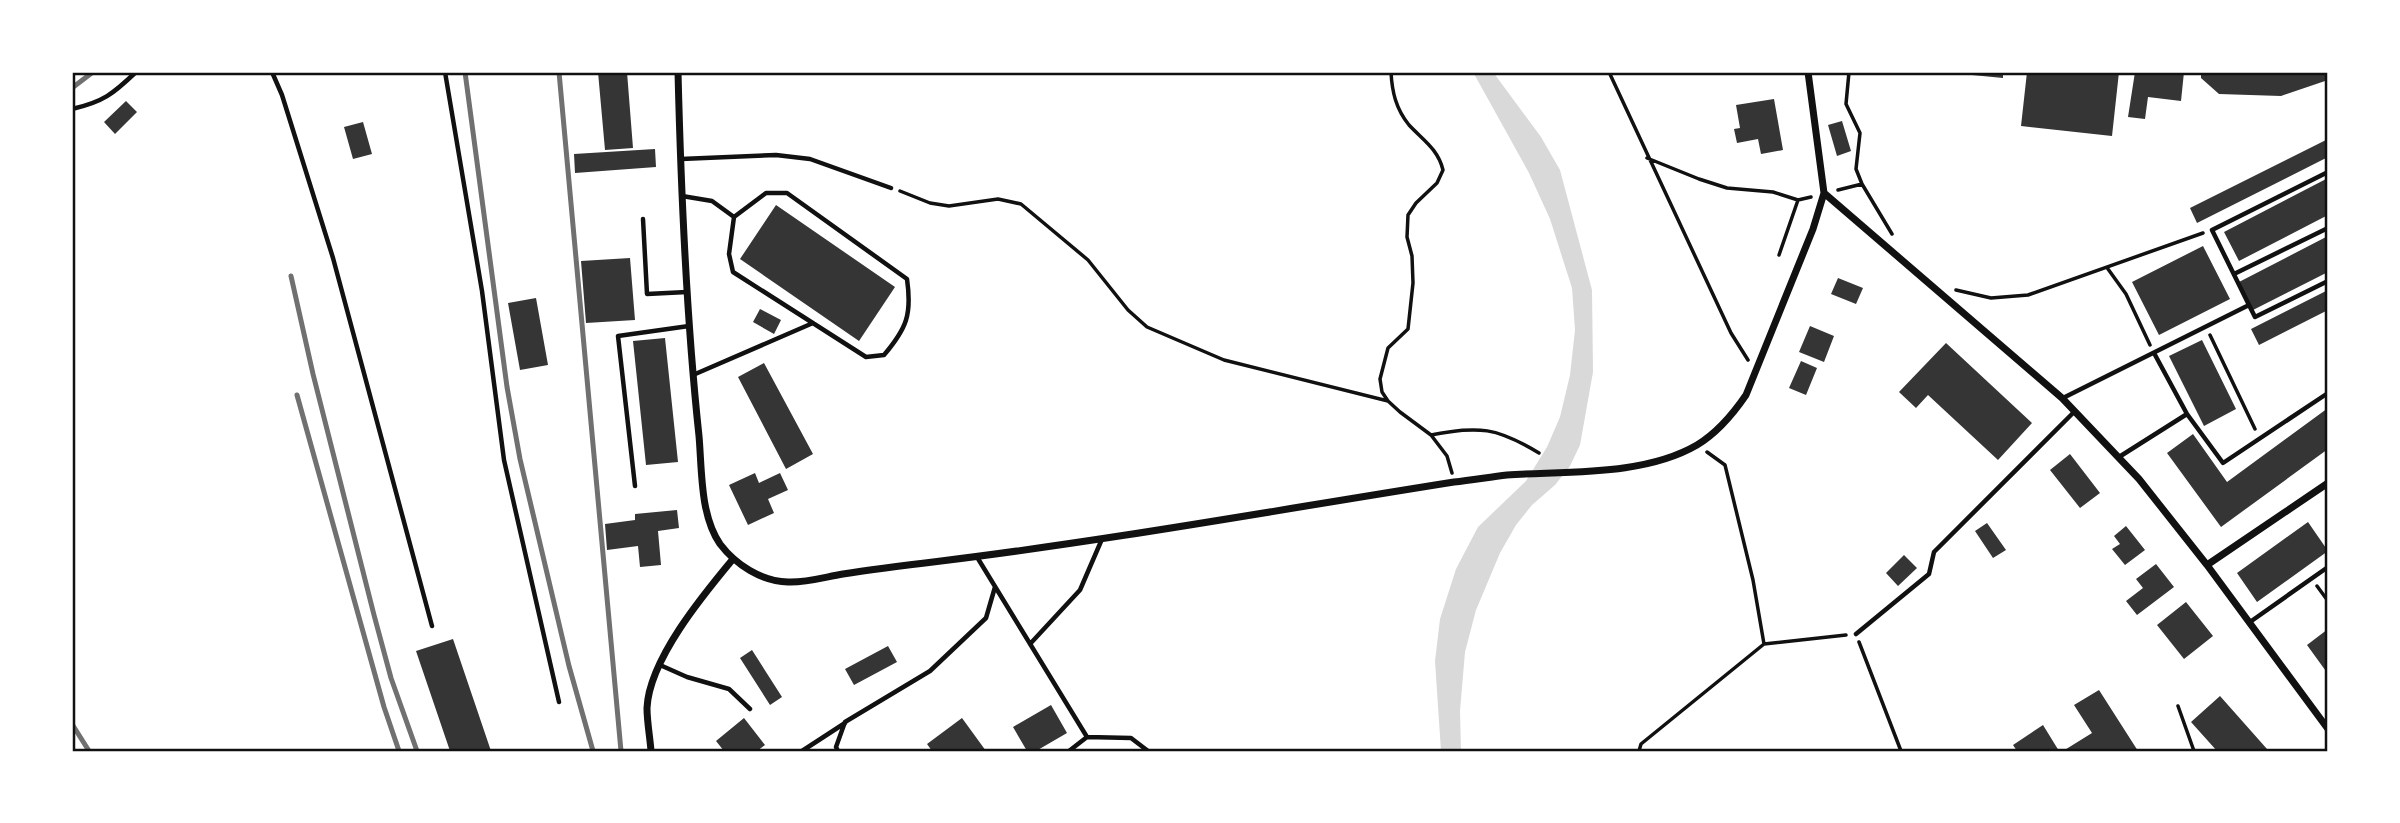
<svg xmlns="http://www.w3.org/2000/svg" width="2400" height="823" font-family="Manrope,sans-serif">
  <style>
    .water { fill: #d9d9d9 }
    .building { fill: #353535 }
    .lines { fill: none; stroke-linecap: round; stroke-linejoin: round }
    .path { stroke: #111; stroke-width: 3.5 }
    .service { stroke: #111; stroke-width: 4.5 }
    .minor { stroke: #111; stroke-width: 7 }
    .rail { stroke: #707070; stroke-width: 5 }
    .neatline { fill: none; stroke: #111; stroke-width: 2.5 }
  </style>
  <rect width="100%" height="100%" fill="#fff"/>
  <!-- water -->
  <path class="water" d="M 1473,72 L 1493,72 L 1541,137 L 1560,170 L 1592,290 L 1593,372 L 1580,445 L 1570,466 L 1555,485 L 1532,505 L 1516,525 L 1500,553 L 1476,610 L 1465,652 L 1460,711 L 1461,751 L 1441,751 L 1435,661 L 1440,619 L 1456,569 L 1478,527 L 1526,481 L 1547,447 L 1560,417 L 1570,375 L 1575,330 L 1572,288 L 1550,219 L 1529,173 Z"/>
  <!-- building -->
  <path class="building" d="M 598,72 L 627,72 L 633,148 L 605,150 Z
    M 1972,72 L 2003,72 L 2003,78 L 1972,75 Z
    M 2027,72 L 2119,72 L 2112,136 L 2021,126 Z
    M 2135,72 L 2184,72 L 2181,101 L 2148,97 L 2145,119 L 2128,117 Z
    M 2201,72 L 2328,72 L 2328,80 L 2281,96 L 2219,94 L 2201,78 Z
    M 1774,99 L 1783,150 L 1761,154 L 1758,139 L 1737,143 L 1734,129 L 1740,128 L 1736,105 Z
    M 126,101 L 137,112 L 115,134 L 104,122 Z
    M 1842,121 L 1851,151 L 1837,156 L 1828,125 Z
    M 363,122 L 372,154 L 353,159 L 344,127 Z
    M 2328,139 L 2328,157 L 2197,223 L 2190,208 Z
    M 655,149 L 656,167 L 575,173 L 574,154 Z
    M 2328,178 L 2328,215 L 2239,261 L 2224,232 Z
    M 776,205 L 895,287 L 859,341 L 740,259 Z
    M 2328,236 L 2328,272 L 2253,310 L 2239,282 Z
    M 2203,246 L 2230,299 L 2159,335 L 2132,282 Z
    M 630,258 L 635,320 L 586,323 L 581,261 Z
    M 1838,278 L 1863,288 L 1856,304 L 1831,294 Z
    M 2328,290 L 2328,310 L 2259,345 L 2251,329 Z
    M 536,298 L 548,365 L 520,370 L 508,303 Z
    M 760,309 L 781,320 L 774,334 L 753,322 Z
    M 1810,326 L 1834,336 L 1824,362 L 1799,352 Z
    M 665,338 L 678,462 L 646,465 L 633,341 Z
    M 2202,340 L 2236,409 L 2204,426 L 2169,356 Z
    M 1946,343 L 2032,423 L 1998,460 L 1928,395 L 1916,408 L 1899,392 Z
    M 1801,361 L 1817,368 L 1806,395 L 1789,388 Z
    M 764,363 L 813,454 L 786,469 L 738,377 Z
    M 2328,408 L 2328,449 L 2221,527 L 2167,453 L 2193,434 L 2227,482 Z
    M 2070,454 L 2100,493 L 2080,508 L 2050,470 Z
    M 755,473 L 759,483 L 780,473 L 788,490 L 768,499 L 774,513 L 748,525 L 729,485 Z
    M 677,510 L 679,528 L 658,531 L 661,565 L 640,567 L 638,546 L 607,550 L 605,524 L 635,520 L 635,514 Z
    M 2308,522 L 2328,551 L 2257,602 L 2237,573 Z
    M 1987,523 L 2006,550 L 1993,558 L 1975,531 Z
    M 2126,526 L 2145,550 L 2125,565 L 2112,549 L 2120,544 L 2114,536 Z
    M 1904,555 L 1917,568 L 1898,586 L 1886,573 Z
    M 2156,564 L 2174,587 L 2137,615 L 2126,601 L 2143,588 L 2136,579 Z
    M 2186,602 L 2213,636 L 2184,659 L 2157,625 Z
    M 2328,629 L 2328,674 L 2307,645 Z
    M 453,639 L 491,751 L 450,751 L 416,651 Z
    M 888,646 L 897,662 L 854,685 L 845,669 Z
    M 752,650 L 782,697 L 770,705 L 740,658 Z
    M 2099,690 L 2138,751 L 2063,751 L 2092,733 L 2074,705 Z
    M 2220,696 L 2267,749 L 2265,751 L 2217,751 L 2191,722 Z
    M 1051,705 L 1067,733 L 1036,751 L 1027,751 L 1013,727 Z
    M 744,718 L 765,745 L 757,751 L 724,751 L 716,741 Z
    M 962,718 L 986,751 L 932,751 L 927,744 Z
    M 2043,725 L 2059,751 L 2017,751 L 2013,745 Z"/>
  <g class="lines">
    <!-- path -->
    <path class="path" d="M 1391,72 C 1392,92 1396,109 1409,125 C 1423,140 1438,149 1443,170 L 1437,183 L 1416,203 L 1408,215 L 1407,237 L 1412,256 L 1413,283 L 1408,329 L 1388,348 L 1380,379 L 1382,392 L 1388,401 L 1400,412 L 1431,435 L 1447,456 L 1452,473
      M 1609,72 L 1731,333 L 1748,360
      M 1849,72 L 1846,104 L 1860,133 L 1856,169 L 1862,184 L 1892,234
      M 1647,158 L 1699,179 L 1727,188 L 1773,192 L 1798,200
      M 1838,190 L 1862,184
      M 900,191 L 930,203 L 949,206 L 998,199 L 1021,204 L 1088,260 L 1128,310 L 1147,327 L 1224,360 L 1388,401
      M 1779,255 L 1798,200 L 1811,197
      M 2108,269 L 2126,294 L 2150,345
      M 1956,290 L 1991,298 L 2028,295 L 2203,233
      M 2210,335 L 2255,429
      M 1431,435 C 1480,426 1496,427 1539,453
      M 2317,586 L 2328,601
      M 1859,642 L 1901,751
      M 1764,644 L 1846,635
      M 2178,706 L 2194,751
      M 1639,751 L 1641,744 L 1764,644 L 1753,580 L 1725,465 L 1707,452"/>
    <!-- service -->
    <path class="service" d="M 272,72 L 282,95 L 333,258 L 432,626
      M 445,72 L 482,291 L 504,460 L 559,702
      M 72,109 C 103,102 113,94 136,72
      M 681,159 L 776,155 L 810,159 L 891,188
      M 682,196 L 712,201 L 734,217 L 729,254 L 733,272 L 866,357 L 884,355 C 907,328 912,314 907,279 L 787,193 L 766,193 L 734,217
      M 643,219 L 647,294 L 687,292
      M 2234,274 L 2328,228
      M 2249,305 L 2255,317 L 2328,281
      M 2154,353 L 2187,414
      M 693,375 L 813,323
      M 2063,398 L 2249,305 L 2212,230 L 2328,172
      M 2119,457 L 2187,414 L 2223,463 L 2328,393
      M 635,486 L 618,336 L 689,326
      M 977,557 L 1087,737
      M 2250,622 L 2328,567
      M 1856,634 L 1929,574 L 1934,552 L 2074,412
      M 1030,644 L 1080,590 L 1102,539
      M 660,665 L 687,677 L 729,689 L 750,709
      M 802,751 L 845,723
      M 838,751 L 836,747 L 845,722 L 930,671 L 986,618 L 995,587
      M 1069,751 L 1087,737 L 1131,738 L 1148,751"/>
    <!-- minor -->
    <path class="minor" d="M 678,72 C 681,193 686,315 699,436 C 702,470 700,515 720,544 C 736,565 761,581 788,582 C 805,583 825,577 843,574 C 875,569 908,565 941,561 C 1112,540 1283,509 1454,482 C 1472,480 1490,477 1507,475 C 1567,471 1644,476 1697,445 C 1717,433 1733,414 1746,395 L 1813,229 L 1824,193
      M 1808,72 L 1824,193 L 2062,398 L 2139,479 L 2207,565 L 2328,729
      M 2207,565 L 2328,483
      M 651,751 C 650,737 647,722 647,708 C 649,660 703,595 733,559"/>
    <!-- rail -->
    <path class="rail" d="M 465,72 L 507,387 L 520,459 L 569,666 L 593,751
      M 559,72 L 621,751
      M 72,88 L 93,72
      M 291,276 L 313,374 L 374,615 L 391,678 L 417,751
      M 297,395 L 384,707 L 399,751
      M 72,724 L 89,751"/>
  </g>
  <!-- border -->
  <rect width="2400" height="823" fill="none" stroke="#ffffff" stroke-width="147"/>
  <rect x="74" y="74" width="2252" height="676" class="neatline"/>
</svg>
